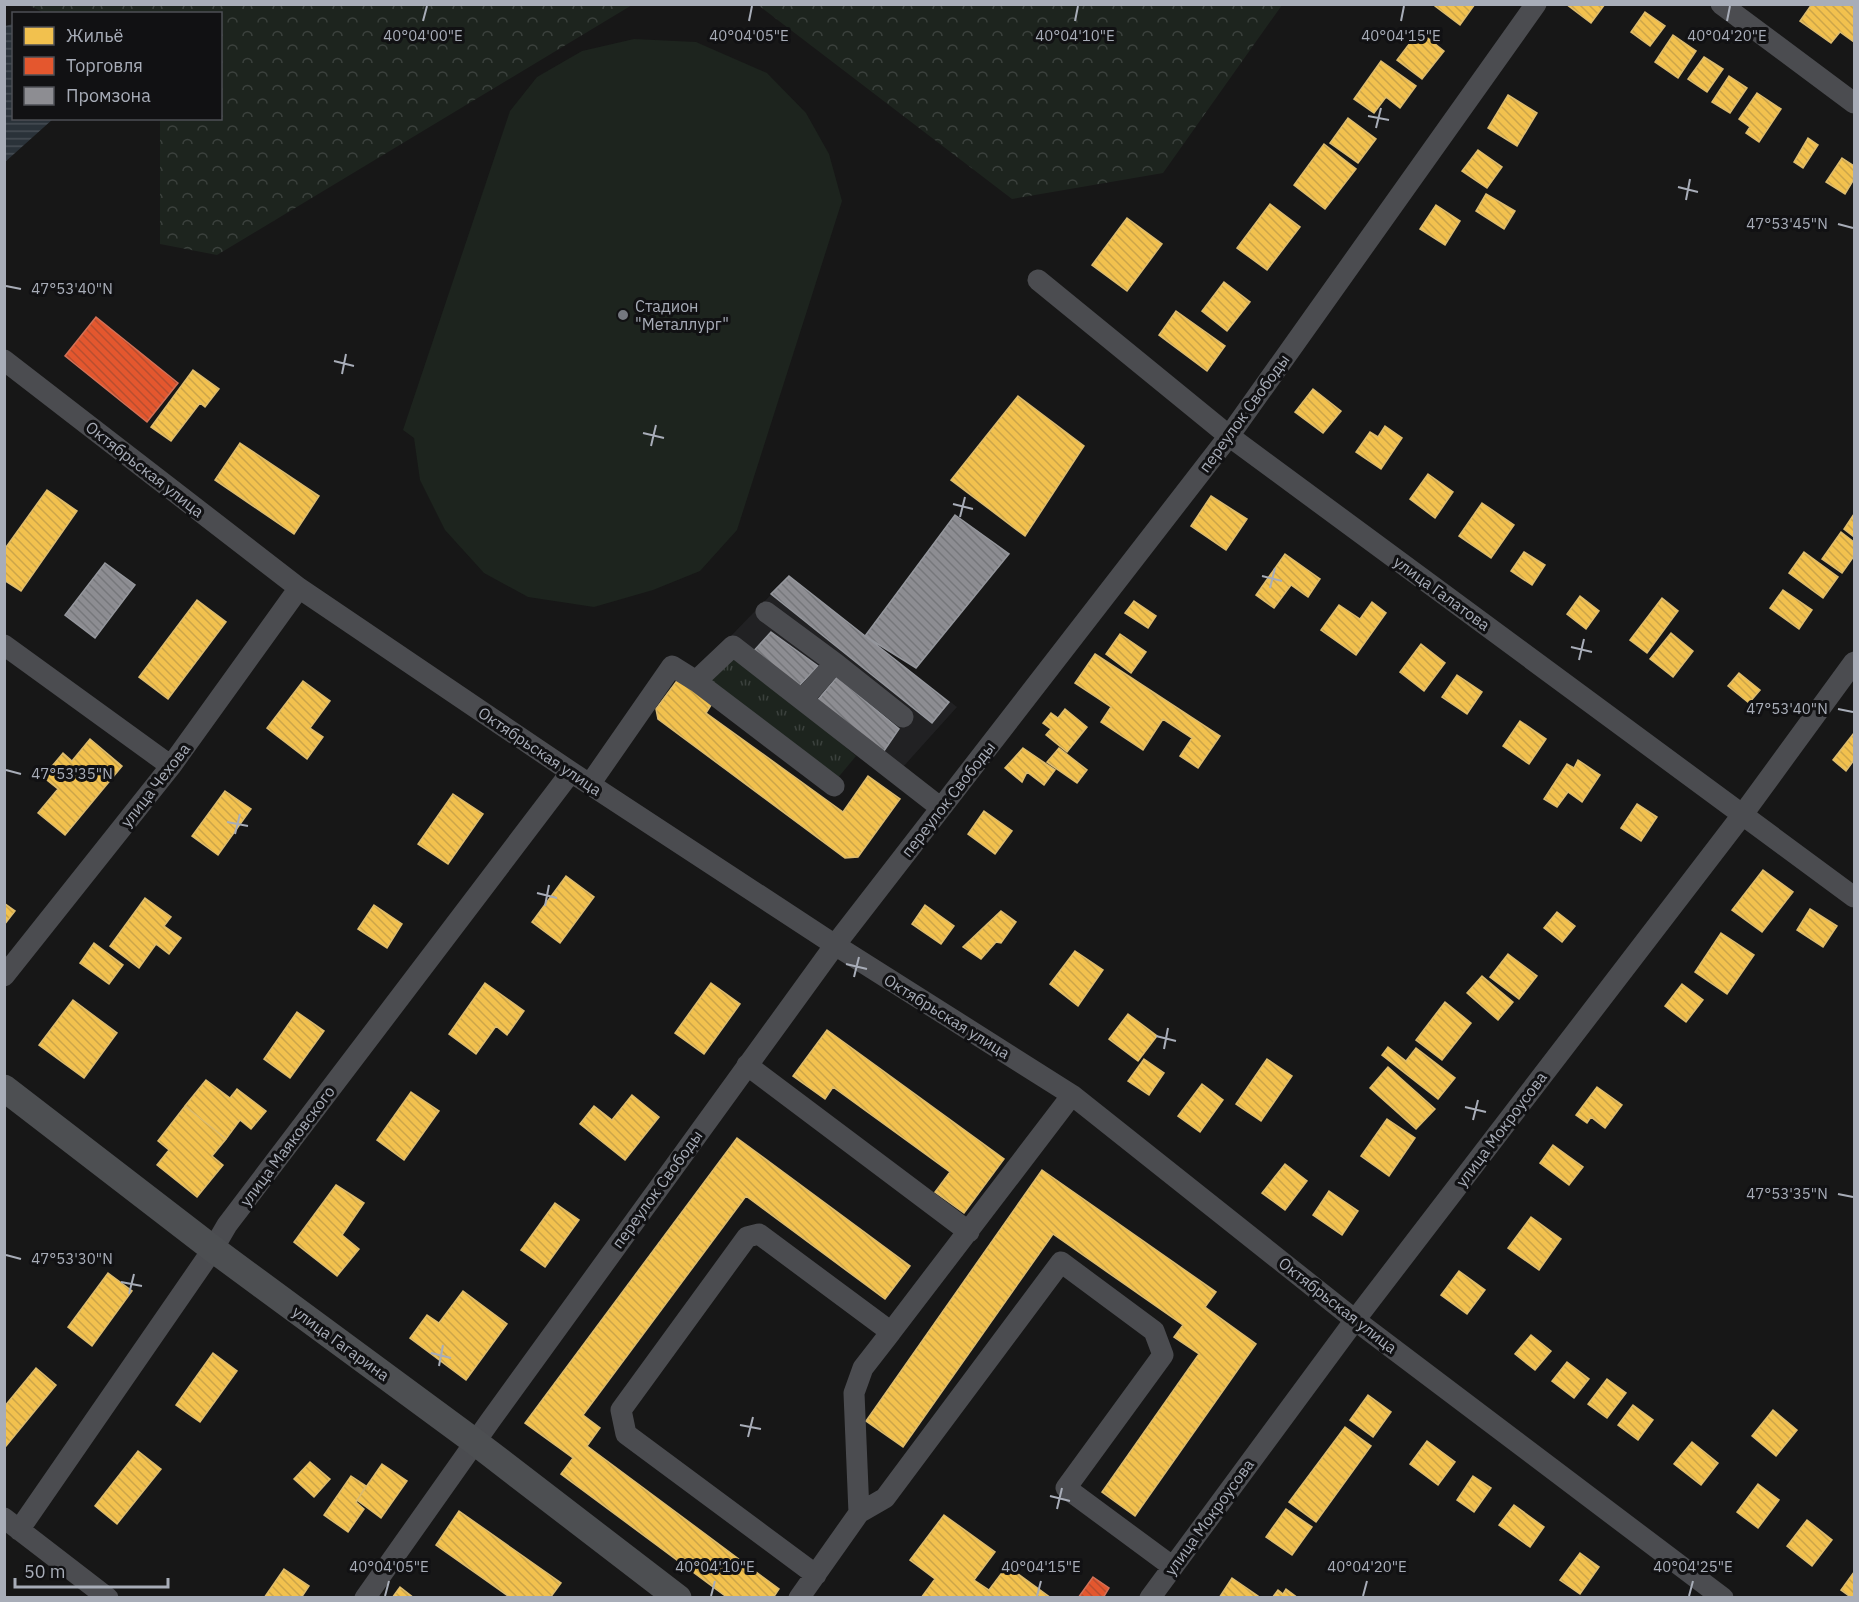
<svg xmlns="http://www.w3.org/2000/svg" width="1859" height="1602" font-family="'IBM Plex Sans',sans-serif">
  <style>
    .built { fill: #212123 }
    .grass { fill: #1d241e }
    .forest { fill: url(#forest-crowns) }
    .park { fill: url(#park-tufts) }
    .water { fill: url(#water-rules) }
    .homes { fill: url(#homes-back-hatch); stroke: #dcbb6e; stroke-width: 1.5 }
    .shops { fill: url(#shops-back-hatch); stroke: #d27157; stroke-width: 1.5 }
    .industry { fill: url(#industry-back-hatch); stroke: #95979d; stroke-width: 1.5 }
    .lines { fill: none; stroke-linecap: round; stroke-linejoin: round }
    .minor { stroke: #4b4c50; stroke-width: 21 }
    .major { stroke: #4d4f52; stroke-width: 27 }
    .ticks { fill: none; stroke: #a8adb8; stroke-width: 2 }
    .poi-dot { fill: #757880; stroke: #111113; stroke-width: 2 }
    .labels { text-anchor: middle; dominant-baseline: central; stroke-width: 6; stroke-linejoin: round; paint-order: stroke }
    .poi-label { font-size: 16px; fill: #a8adb8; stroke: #111113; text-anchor: start }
    .street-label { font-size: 16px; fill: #a8adb8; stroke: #111113 }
    .ticks-label { font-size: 15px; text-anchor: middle; fill: #a8adb8; stroke: #111113; stroke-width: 6; stroke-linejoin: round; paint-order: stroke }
  </style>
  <defs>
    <pattern id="forest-crowns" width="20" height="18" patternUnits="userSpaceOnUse" patternTransform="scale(1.5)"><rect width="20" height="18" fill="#1d241e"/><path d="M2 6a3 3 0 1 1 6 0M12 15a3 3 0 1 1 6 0" fill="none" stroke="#3b413d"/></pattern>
    <pattern id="park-tufts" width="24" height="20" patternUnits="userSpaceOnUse" patternTransform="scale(1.5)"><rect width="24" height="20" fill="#1d241e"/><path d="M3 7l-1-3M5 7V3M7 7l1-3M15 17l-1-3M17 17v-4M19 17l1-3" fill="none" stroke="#3b413d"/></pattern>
    <pattern id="water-rules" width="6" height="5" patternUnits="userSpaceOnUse" patternTransform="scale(1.5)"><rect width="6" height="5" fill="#2a3239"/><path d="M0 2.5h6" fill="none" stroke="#464d54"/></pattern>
    <pattern id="homes-back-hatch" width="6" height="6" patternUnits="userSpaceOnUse" patternTransform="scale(1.5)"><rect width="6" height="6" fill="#f2c14e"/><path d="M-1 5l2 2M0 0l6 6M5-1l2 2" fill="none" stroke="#cca549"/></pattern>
    <pattern id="shops-back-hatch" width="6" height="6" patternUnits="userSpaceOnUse" patternTransform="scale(1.5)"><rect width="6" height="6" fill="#e4572e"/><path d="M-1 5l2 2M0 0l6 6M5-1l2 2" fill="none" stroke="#b84e30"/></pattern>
    <pattern id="industry-back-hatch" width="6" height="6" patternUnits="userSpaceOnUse" patternTransform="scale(1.5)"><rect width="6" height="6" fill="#8d8d92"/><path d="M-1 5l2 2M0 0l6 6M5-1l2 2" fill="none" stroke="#76777b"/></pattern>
  </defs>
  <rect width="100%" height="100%" fill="#171717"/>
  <!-- built -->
  <path class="built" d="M 789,576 L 957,707 L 903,767 L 730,637 Z"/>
  <!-- grass -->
  <path class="grass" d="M 634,39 L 696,42 L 767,73 L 806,113 L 829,154 L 842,201 L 737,530 L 700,571 L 653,590 L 594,607 L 528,597 L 484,573 L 445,530 L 420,480 L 414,438 L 403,430 L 510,111 L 537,77 L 582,51 Z"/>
  <!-- forest -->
  <path class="forest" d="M 28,5 L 632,4 L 632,5 L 217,255 L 160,244 L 160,119 L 220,118 L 220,14 L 47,14 Z
    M 758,5 L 1282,5 L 1163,173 L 1012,199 Z"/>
  <!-- park -->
  <path class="park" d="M 733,652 L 856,756 L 836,780 L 706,678 Z"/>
  <!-- water -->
  <path class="water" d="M 13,24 L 14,118 L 53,119 L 5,162 L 5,26 Z"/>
  <!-- homes -->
  <path class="homes" d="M 1436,4 L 1475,4 L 1460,25 L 1435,6 Z
    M 1566,4 L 1605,4 L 1591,23 Z
    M 1812,4 L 1854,4 L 1854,42 L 1840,32 L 1831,43 L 1800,21 Z
    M 1645,12 L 1665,26 L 1650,46 L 1631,32 Z
    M 1419,31 L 1444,51 L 1422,79 L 1397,60 Z
    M 1673,35 L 1696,51 L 1678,78 L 1655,62 Z
    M 1704,57 L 1723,69 L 1707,92 L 1688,79 Z
    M 1381,61 L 1416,86 L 1400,108 L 1386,97 L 1374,113 L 1354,99 Z
    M 1729,76 L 1747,88 L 1730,113 L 1712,102 Z
    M 1757,93 L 1781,109 L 1759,142 L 1746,133 L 1750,127 L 1739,119 Z
    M 1508,95 L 1537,113 L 1517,146 L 1488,128 Z
    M 1348,118 L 1376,139 L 1358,163 L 1330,143 Z
    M 1808,138 L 1818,145 L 1803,168 L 1794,162 Z
    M 1324,144 L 1356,169 L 1325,209 L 1294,185 Z
    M 1478,150 L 1502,167 L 1487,188 L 1462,171 Z
    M 1842,158 L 1854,166 L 1854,179 L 1845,194 L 1826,182 Z
    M 1486,194 L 1515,211 L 1504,229 L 1476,211 Z
    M 1270,204 L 1300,227 L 1267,270 L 1237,248 Z
    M 1436,205 L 1460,221 L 1445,245 L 1420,229 Z
    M 1127,218 L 1162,244 L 1127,291 L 1092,265 Z
    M 1224,282 L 1250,302 L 1227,331 L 1202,311 Z
    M 1176,311 L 1225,346 L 1207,371 L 1159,335 Z
    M 193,370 L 219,389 L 205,407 L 200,403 L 171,441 L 151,427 Z
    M 1313,389 L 1341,411 L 1323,433 L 1295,412 Z
    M 1018,396 L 1084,446 L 1025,536 L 951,480 Z
    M 1385,426 L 1402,438 L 1381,469 L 1356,452 L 1370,432 L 1378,437 Z
    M 240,443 L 319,496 L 294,534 L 215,480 Z
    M 1428,474 L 1453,492 L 1435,518 L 1410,499 Z
    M 47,490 L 77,511 L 21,591 L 4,580 L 4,550 Z
    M 1211,496 L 1247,519 L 1226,550 L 1191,526 Z
    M 1482,503 L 1514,525 L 1491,558 L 1459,536 Z
    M 1854,514 L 1854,537 L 1844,529 Z
    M 1841,532 L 1854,542 L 1854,556 L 1842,573 L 1822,559 Z
    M 1524,552 L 1545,565 L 1532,585 L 1511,571 Z
    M 1804,552 L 1838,577 L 1823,598 L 1789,573 Z
    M 1285,554 L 1320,579 L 1308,597 L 1291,585 L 1274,608 L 1256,595 Z
    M 1783,590 L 1812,610 L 1799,629 L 1770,608 Z
    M 1580,596 L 1599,611 L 1586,629 L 1567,614 Z
    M 1662,598 L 1678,611 L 1647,653 L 1630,640 Z
    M 197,600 L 226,622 L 168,699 L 139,677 Z
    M 1134,601 L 1156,616 L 1148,628 L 1125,613 Z
    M 1372,602 L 1386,613 L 1356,655 L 1321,630 L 1339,605 L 1360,619 Z
    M 1671,633 L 1693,651 L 1673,677 L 1650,659 Z
    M 1120,634 L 1146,652 L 1131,673 L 1106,654 Z
    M 1421,644 L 1445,663 L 1424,691 L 1400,672 Z
    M 1095,654 L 1220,736 L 1198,768 L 1180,756 L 1192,738 L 1163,719 L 1143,750 L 1101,722 L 1111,707 L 1075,683 Z
    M 1739,673 L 1760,690 L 1749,703 L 1728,686 Z
    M 1457,675 L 1482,692 L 1467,714 L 1442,697 Z
    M 679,678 L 713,702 L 706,713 L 843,812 L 868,776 L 900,799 L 858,857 L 845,858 L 658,719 L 656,709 Z
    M 303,681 L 330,701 L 310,728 L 323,737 L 307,759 L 267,728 Z
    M 1065,709 L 1087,727 L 1067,752 L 1046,735 L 1051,729 L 1043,723 L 1051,713 L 1058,718 Z
    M 1520,721 L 1546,739 L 1529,764 L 1503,746 Z
    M 1854,733 L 1854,760 L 1846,771 L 1833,760 Z
    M 90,739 L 122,766 L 65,835 L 38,813 L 58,789 L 43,777 L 63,753 L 72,761 Z
    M 1023,748 L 1055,770 L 1044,785 L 1027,772 L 1022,782 L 1005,768 Z
    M 1059,748 L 1087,770 L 1077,783 L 1047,762 Z
    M 1578,760 L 1600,775 L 1582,802 L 1568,792 L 1557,807 L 1544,799 L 1567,764 L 1574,768 Z
    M 225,791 L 251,809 L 218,855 L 192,836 Z
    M 453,794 L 483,814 L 448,864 L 418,844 Z
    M 1637,804 L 1657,817 L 1641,841 L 1621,828 Z
    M 984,811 L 1012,831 L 995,854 L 968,834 Z
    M 1763,870 L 1793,892 L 1762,932 L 1732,910 Z
    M 566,876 L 594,897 L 560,943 L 532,922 Z
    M 145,898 L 171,917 L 164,926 L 181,938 L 169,954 L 156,944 L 139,968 L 110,946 Z
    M 4,903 L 15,911 L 4,925 Z
    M 374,905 L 402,924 L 387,948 L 358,929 Z
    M 925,905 L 954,926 L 941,944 L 912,924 Z
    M 1810,909 L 1837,926 L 1823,947 L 1797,930 Z
    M 1001,911 L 1016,922 L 1001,943 L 996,942 L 981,959 L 963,947 Z
    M 1557,912 L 1575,926 L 1562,942 L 1544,928 Z
    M 1721,933 L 1754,955 L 1727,994 L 1695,972 Z
    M 94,943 L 123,965 L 109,984 L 80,963 Z
    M 1075,951 L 1103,970 L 1078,1006 L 1050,984 Z
    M 1508,954 L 1537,976 L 1519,999 L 1490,977 Z
    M 1482,976 L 1513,1002 L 1498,1020 L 1467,993 Z
    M 485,983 L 524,1011 L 507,1035 L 496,1026 L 476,1054 L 449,1034 Z
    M 711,983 L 740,1004 L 704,1054 L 675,1033 Z
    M 1682,984 L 1703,1000 L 1686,1022 L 1665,1006 Z
    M 73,1000 L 117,1033 L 84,1078 L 39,1045 Z
    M 1445,1002 L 1471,1023 L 1442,1060 L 1416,1040 Z
    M 297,1012 L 324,1031 L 290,1078 L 264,1059 Z
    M 1128,1014 L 1157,1036 L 1138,1061 L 1109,1039 Z
    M 827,1030 L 1004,1159 L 964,1213 L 935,1192 L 950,1172 L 833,1087 L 825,1099 L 793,1076 Z
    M 1388,1047 L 1406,1061 L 1416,1048 L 1455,1078 L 1438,1099 L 1382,1055 Z
    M 1144,1059 L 1164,1073 L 1149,1095 L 1128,1081 Z
    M 1267,1059 L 1292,1076 L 1261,1121 L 1236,1104 Z
    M 1388,1067 L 1435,1109 L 1416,1129 L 1370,1088 Z
    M 206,1080 L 230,1098 L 237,1089 L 266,1111 L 251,1129 L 240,1120 L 226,1139 L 185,1106 Z
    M 1202,1084 L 1223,1100 L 1200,1132 L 1178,1116 Z
    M 1597,1087 L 1622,1105 L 1605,1128 L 1591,1117 L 1587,1123 L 1576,1115 Z
    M 411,1092 L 439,1111 L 404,1160 L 377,1140 Z
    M 632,1095 L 659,1117 L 625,1160 L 580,1124 L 594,1106 L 612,1120 Z
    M 185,1106 L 226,1139 L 212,1156 L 223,1165 L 197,1197 L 157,1165 L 169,1150 L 158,1141 Z
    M 1387,1119 L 1415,1138 L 1389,1176 L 1361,1156 Z
    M 737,1138 L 910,1266 L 885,1299 L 746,1196 L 583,1415 L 600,1428 L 587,1446 L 779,1589 L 773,1598 L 728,1598 L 561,1474 L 573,1458 L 525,1423 Z
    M 1553,1145 L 1583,1167 L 1569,1185 L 1540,1163 Z
    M 1285,1164 L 1307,1181 L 1285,1210 L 1262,1193 Z
    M 1042,1170 L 1216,1292 L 1205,1307 L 1256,1344 L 1135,1516 L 1102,1492 L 1199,1354 L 1174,1337 L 1183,1325 L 1053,1234 L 903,1447 L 866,1421 Z
    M 336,1185 L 364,1203 L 342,1235 L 359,1249 L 337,1276 L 294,1242 Z
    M 1329,1191 L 1358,1211 L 1342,1235 L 1313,1215 Z
    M 555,1203 L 579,1220 L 545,1267 L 521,1250 Z
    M 1531,1217 L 1561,1239 L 1539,1270 L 1508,1248 Z
    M 1459,1271 L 1485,1290 L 1467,1314 L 1441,1295 Z
    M 108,1273 L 132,1291 L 92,1346 L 68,1327 Z
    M 463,1291 L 507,1324 L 466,1380 L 410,1338 L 427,1315 L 439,1323 Z
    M 1531,1335 L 1551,1351 L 1535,1370 L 1515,1354 Z
    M 213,1353 L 237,1371 L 200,1422 L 176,1405 Z
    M 1567,1362 L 1589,1379 L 1574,1398 L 1552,1381 Z
    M 36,1368 L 56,1385 L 6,1446 L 4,1445 L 4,1407 Z
    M 1607,1379 L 1626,1393 L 1607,1418 L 1588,1404 Z
    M 1368,1395 L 1391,1412 L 1373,1437 L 1350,1420 Z
    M 1633,1405 L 1653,1420 L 1638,1440 L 1618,1425 Z
    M 1773,1410 L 1797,1430 L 1776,1456 L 1752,1436 Z
    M 1345,1427 L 1371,1446 L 1316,1522 L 1289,1502 Z
    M 1427,1441 L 1455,1462 L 1438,1485 L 1410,1464 Z
    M 1692,1442 L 1718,1463 L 1701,1485 L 1674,1464 Z
    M 138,1451 L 161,1469 L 117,1524 L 95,1506 Z
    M 310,1462 L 330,1479 L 314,1497 L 294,1479 Z
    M 382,1464 L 407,1481 L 381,1518 L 357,1500 Z
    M 351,1476 L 366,1486 L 356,1502 L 364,1509 L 348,1532 L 324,1515 Z
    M 1473,1476 L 1491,1488 L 1474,1512 L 1457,1500 Z
    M 1758,1484 L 1779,1500 L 1758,1528 L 1737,1512 Z
    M 1514,1505 L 1544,1527 L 1530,1547 L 1499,1525 Z
    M 1286,1509 L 1312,1527 L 1292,1555 L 1266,1537 Z
    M 459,1511 L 561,1583 L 550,1598 L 511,1598 L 436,1545 Z
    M 944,1515 L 995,1552 L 974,1580 L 989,1590 L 1007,1566 L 1051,1598 L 921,1598 L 935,1579 L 910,1560 Z
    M 1807,1520 L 1832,1540 L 1812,1566 L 1787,1546 Z
    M 1580,1553 L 1599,1567 L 1580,1594 L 1560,1580 Z
    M 284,1569 L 309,1586 L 301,1598 L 264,1598 Z
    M 1854,1572 L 1854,1598 L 1852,1598 L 1841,1590 Z
    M 1232,1578 L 1258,1596 L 1257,1598 L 1219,1598 Z
    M 400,1587 L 414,1598 L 392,1598 Z
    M 1286,1589 L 1298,1598 L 1272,1598 L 1278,1590 L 1283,1594 Z"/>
  <!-- shops -->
  <path class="shops" d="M 96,317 L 178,383 L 147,422 L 65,356 Z
    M 1093,1577 L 1109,1588 L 1103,1598 L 1078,1598 Z"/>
  <!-- industry -->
  <path class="industry" d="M 955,515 L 1009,554 L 916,668 L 865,636 Z
    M 105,563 L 135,585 L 95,638 L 65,615 Z
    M 789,576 L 949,702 L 932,723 L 771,594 Z
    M 771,632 L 818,666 L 797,688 L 752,653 Z
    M 837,677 L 899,729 L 884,751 L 816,702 Z"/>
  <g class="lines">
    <!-- minor -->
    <path class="minor" d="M 1721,4 L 1854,103
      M 1038,280 L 1229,436 L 1854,897
      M 4,360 L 299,588 L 571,772 L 835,945 L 1072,1095 L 1355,1320 L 1723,1598
      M 766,612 L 835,663
      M 4,645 L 171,766
      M 696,681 L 834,786
      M 802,700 L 835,663 L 903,717
      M 590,784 L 672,666 L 696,681 L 733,646 L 941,808
      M 4,976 L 171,766 L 299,588
      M 747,1065 L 969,1232
      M 891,1332 L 1072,1095
      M 859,1513 L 885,1498 L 1061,1262 L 1154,1331 L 1163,1355 L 1066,1488 L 1173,1567
      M 4,1518 L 108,1598
      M 19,1530 L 213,1249 L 227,1225 L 571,772
      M 365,1598 L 490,1421 L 835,945 L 1229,436 L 1536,4
      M 799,1598 L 859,1513 L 854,1393 L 863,1368 L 891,1332 L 759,1234 L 747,1237 L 621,1410 L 626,1434 L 816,1575
      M 1150,1598 L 1355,1320 L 1743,814 L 1854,662"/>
    <!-- major -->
    <path class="major" d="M 4,1088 L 213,1249 L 475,1442 L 678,1598"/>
  </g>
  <!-- ticks -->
  <path class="ticks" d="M 423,21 L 427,6M 749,21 L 752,6M 1075,21 L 1078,6M 1401,21 L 1404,6M 1727,21 L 1730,6M 1368,116 L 1389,120M 1376,128 L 1381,108M 1678,187 L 1698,192M 1686,200 L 1690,179M 1838,224 L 1853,228M 6,286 L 21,289M 334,361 L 354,366M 342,374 L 346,354M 643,433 L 664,438M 651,446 L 656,425M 953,504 L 973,509M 960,517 L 965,497M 1262,576 L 1282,581M 1270,588 L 1275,568M 1571,647 L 1592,652M 1579,660 L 1584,639M 1838,709 L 1853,712M 6,770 L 21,774M 227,822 L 248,826M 235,834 L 240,814M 537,893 L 557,898M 545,906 L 549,885M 846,964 L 867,969M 854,977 L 859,957M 1156,1036 L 1176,1041M 1164,1049 L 1168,1028M 1465,1107 L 1486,1112M 1473,1120 L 1478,1100M 1838,1194 L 1853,1197M 6,1255 L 21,1259M 121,1282 L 142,1286M 129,1294 L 134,1274M 431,1353 L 451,1358M 439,1366 L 443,1345M 740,1425 L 761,1429M 748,1437 L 753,1417M 1050,1496 L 1070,1501M 1057,1509 L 1062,1488M 385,1596 L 389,1581M 711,1596 L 715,1581M 1037,1596 L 1041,1581M 1363,1596 L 1367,1581M 1689,1596 L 1693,1581"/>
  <!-- markers -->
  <circle class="poi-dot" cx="623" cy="315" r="6"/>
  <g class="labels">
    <!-- poi labels -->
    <g class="poi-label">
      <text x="635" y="306">Стадион<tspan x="635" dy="18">"Металлург"</tspan></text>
    </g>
    <!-- street labels -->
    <g class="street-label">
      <text transform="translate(1244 413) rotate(-54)">переулок Свободы</text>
      <text transform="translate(145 469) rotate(38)">Октябрьская улица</text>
      <text transform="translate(1442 593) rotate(36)">улица Галатова</text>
      <text transform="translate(540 751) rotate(34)">Октябрьская улица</text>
      <text transform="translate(155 785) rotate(-52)">улица Чехова</text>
      <text transform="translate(948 799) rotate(-52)">переулок Свободы</text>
      <text transform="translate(947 1016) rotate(32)">Октябрьская улица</text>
      <text transform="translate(1501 1129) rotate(-53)">улица Мокроусова</text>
      <text transform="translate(287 1146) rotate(-53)">улица Маяковского</text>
      <text transform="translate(657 1189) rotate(-54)">переулок Свободы</text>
      <text transform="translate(1338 1305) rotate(38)">Октябрьская улица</text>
      <text transform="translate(341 1343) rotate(36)">улица Гагарина</text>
      <text transform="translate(1209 1517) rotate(-54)">улица Мокроусова</text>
    </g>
  </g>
  <g class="ticks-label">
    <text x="423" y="41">40°04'00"E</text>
    <text x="749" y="41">40°04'05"E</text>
    <text x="1075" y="41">40°04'10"E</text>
    <text x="1401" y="41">40°04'15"E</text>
    <text x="1727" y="41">40°04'20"E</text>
    <text x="1787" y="229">47°53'45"N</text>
    <text x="72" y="294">47°53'40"N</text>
    <text x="1787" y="714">47°53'40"N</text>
    <text x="72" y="779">47°53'35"N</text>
    <text x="1787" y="1199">47°53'35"N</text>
    <text x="72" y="1264">47°53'30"N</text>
    <text x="389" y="1572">40°04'05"E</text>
    <text x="715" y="1572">40°04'10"E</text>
    <text x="1041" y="1572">40°04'15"E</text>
    <text x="1367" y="1572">40°04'20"E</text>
    <text x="1693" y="1572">40°04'25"E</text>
  </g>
  <!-- border -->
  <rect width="1859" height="1602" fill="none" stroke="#a8adb8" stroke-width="12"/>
  <!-- legend -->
  <rect x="12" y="12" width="210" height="108" fill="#111113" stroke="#4d4f55" stroke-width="1.5"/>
  <rect x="24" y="27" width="30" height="18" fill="#f2c14e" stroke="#4d4f55" stroke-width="1.5"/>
  <text x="66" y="42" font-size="18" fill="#a8adb8">Жильё</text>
  <rect x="24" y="57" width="30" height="18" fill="#e4572e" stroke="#4d4f55" stroke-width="1.5"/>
  <text x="66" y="72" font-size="18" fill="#a8adb8">Торговля</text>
  <rect x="24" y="87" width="30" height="18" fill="#8d8d92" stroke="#4d4f55" stroke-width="1.5"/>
  <text x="66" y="102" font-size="18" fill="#a8adb8">Промзона</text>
  <!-- scale -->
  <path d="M15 1578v9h153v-9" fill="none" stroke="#a8adb8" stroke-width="3"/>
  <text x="24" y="1578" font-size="18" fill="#a8adb8" stroke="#111113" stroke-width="4.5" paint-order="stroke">50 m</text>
</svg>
